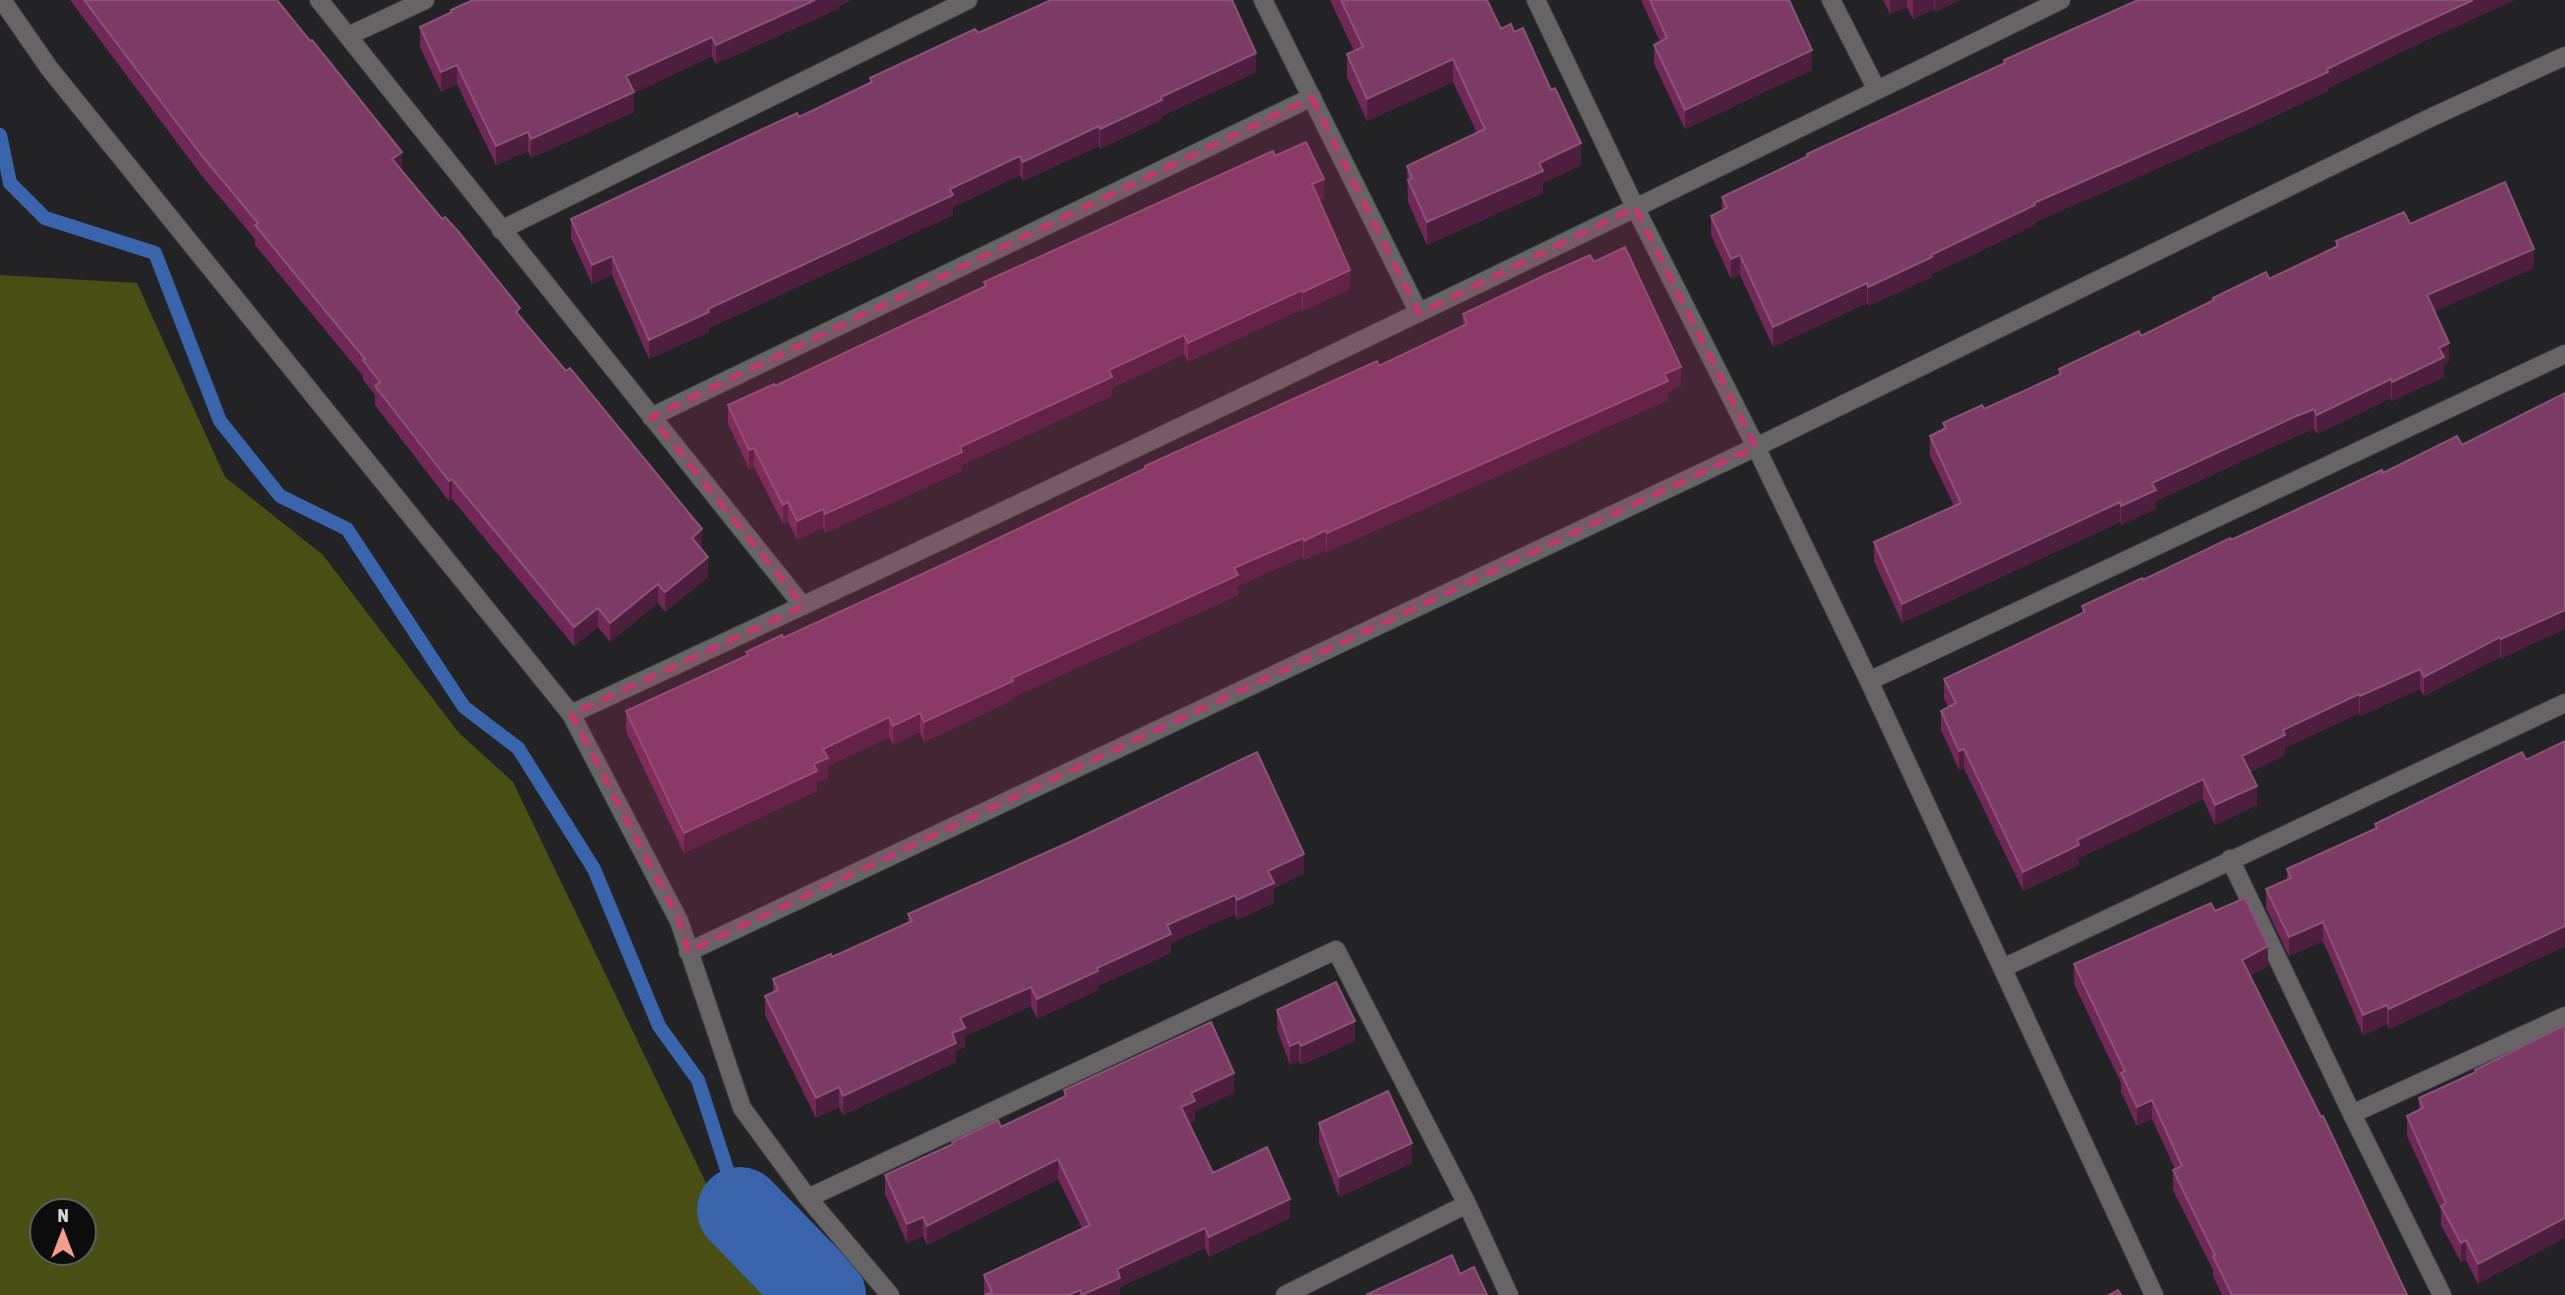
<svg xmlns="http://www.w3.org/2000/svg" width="2565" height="1295" font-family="'Asap Condensed',sans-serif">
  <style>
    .green { fill: #494e14; fill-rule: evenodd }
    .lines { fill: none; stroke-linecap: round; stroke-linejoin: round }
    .stream { stroke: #3a65ad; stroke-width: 14 }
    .river { stroke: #3a65ad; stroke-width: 86 }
    .minor-casing { stroke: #403f42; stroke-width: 20 }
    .minor { stroke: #666464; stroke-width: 18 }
    .wall { fill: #712858 }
    .shaded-wall { fill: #4d1e3e }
    .building { fill: #7c3b65; stroke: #8a5377; stroke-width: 2 }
    .marked { fill: #c5346e; fill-opacity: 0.2; stroke: #c5346e; stroke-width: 5; stroke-dasharray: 14 9; stroke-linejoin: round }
  </style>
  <rect width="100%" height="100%" fill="#232225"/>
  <!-- green -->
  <path class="green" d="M 0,275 L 137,283 L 225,477 L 323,555 L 459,733 L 513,782 L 732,1237 L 788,1295 L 0,1295 ZM 84,1211 L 84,1253 L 42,1253 L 42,1211 Z"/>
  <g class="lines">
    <!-- stream -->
    <path class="stream" d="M 0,135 L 10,183 L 45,218 L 155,253 L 220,421 L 280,496 L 347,529 L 464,707 L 518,748 L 594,869 L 659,1026 L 698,1080 L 740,1210"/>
    <!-- river -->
    <path class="river" d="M 740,1210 L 823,1295"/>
    <!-- minor casing -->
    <g class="minor-casing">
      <path id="minor" d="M 2,0 L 49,68 L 571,714 L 679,921 L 742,1108 L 808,1198 L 890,1295
        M 319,0 L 803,606
        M 1263,0 L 1419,313
        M 1536,0 L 1635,207 L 1756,447 L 2432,117 L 2565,56
        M 1831,0 L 1877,90
        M 348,36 L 425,0
        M 501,230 L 968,0
        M 651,417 L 1312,97
        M 1869,681 L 2565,354
        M 571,714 C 1070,482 1567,243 2061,0
        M 2230,859 L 2352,1114 L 2442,1295
        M 688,952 L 1756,447 L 1869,681 L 2154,1295
        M 2003,968 L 2565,703
        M 2352,1114 L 2565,1016
        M 808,1198 L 1336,950 L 1467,1204 L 1509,1295
        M 1285,1295 L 1467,1204"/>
    </g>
    <!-- minor -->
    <use href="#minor" class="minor"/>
  </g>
  <!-- wall -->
  <path class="wall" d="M 70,0 L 277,0 L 402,171 L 520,317 L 702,549 L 701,550 L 708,577 L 665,612 L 658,603 L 610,642 L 598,627 L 574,646 L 452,499 L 449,501 L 375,405 L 375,395 L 363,380 L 363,376 L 255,245 L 255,239 L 202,176 Z
    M 473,0 L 851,0 L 838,7 L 838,9 L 716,64 L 712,56 L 634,93 L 634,112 L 531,158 L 528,151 L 496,165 L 457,84 L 441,92 L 420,47 L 420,27 L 451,13 L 451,10 Z
    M 1330,0 L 1487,0 L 1501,29 L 1514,32 L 1581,165 L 1543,183 L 1543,193 L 1427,245 L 1408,202 L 1407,166 L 1477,133 L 1453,82 L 1367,121 L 1347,77 L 1347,54 L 1354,51 Z
    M 1641,0 L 1789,0 L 1812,70 L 1685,129 L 1654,64 L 1654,45 L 1660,42 Z
    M 1883,0 L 1960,0 L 1935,12 L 1934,9 L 1913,19 L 1907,7 L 1890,14 Z
    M 978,33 L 1256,72 L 1162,116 L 1162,119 L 1100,149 L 1099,146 L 1023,181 L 1020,175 L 953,207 L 953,215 L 709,328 L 709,332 L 649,359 L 612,275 L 592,284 L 571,238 L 571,219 L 799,117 L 870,83 L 870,78 Z
    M 2395,55 L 2328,88 L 2328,91 L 2245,130 L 2035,222 L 2035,225 L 1932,274 L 1932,277 L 1868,306 L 1867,303 L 1773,347 L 1740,275 L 1731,279 L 1711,235 L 1711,216 L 1722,210 L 1722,197 L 1807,156 L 1807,154 L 2004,64 L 2004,60 Z
    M 1275,156 L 1324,198 L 1319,200 L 1350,289 L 1303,311 L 1302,309 L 1188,362 L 1184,354 L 1112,388 L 1112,396 L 962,465 L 962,471 L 825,533 L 823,528 L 797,540 L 788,521 L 783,524 L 754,467 L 749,469 L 728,424 L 728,405 L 775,386 L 984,287 L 984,282 Z
    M 2410,224 L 2534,268 L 2434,311 L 2449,362 L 2444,365 L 2444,377 L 2392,401 L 2391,398 L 2317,434 L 2314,429 L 2294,437 L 2156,501 L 2156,509 L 2121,525 L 2120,522 L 1902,623 L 1874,561 L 1874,542 L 1954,506 L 1930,456 L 1930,436 L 1943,430 L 1943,423 L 1984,409 L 2059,375 L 2059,369 L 2141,336 L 2213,301 L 2213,298 L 2269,279 L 2336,247 L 2336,241 Z
    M 1594,262 L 1681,386 L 1668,392 L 1668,400 L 1327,552 L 1326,550 L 1304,560 L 1303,557 L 1238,586 L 1238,595 L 1013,697 L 1013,700 L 924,742 L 920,732 L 893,745 L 889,737 L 828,766 L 828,778 L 817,782 L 817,791 L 684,853 L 626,731 L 626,711 L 746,656 L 746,652 L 783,638 L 944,564 L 1145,468 L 1145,466 L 1379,366 L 1463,326 L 1463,314 Z
    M 2565,393 L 2501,659 L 2500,657 L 2424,696 L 2420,689 L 2360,716 L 2359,713 L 2285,748 L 2285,755 L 2250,772 L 2257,805 L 2215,825 L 2203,799 L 2079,858 L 2079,865 L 2023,891 L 1964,768 L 1959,770 L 1941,730 L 1941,711 L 1948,707 L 1944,699 L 1944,679 L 2082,613 L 2082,606 L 2143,580 L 2383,473 L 2462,445 Z
    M 2565,741 L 2565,946 L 2389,1029 L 2387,1024 L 2363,1035 L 2323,941 L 2289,956 L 2266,908 L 2266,889 L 2287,879 L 2287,869 L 2375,829 L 2375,824 L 2526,760 Z
    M 1304,873 L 1274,888 L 1274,903 L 1237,920 L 1235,914 L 1171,943 L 1171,953 L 1098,986 L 1098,990 L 1037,1019 L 1031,1006 L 965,1036 L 965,1047 L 956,1051 L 956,1062 L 843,1115 L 839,1107 L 816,1118 L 765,1015 L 765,996 L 773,992 L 773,979 L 832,957 L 908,922 L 908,914 Z
    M 2215,911 L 2268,966 L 2250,976 L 2407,1295 L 2222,1295 L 2213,1276 L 2213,1270 L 2173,1190 L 2173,1170 L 2175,1169 L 2152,1119 L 2137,1126 L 2121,1092 L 2121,1083 L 2074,984 L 2074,964 Z
    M 1277,1010 L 1355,1041 L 1301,1065 L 1299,1061 L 1290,1065 L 1277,1029 Z
    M 2565,1025 L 2478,1284 L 2466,1260 L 2461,1262 L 2441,1225 L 2441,1210 L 2407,1136 L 2407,1116 L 2419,1111 L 2419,1098 L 2475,1073 L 2475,1070 Z
    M 1064,1090 L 1234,1093 L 1195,1111 L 1195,1121 L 1189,1124 L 1213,1173 L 1290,1218 L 1209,1257 L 1205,1248 L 1120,1287 L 1120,1295 L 984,1295 L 984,1275 L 1082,1228 L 1058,1179 L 927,1245 L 923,1236 L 907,1243 L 885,1194 L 885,1175 L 952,1145 L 952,1142 L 1001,1127 L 1064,1097 Z
    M 1319,1123 L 1412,1163 L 1339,1197 L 1319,1143 Z"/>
  <!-- shaded-wall -->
  <path class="shaded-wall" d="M 815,0 L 851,0 L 838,7 L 838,9 L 716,64 L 716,45 Z
    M 1890,0 L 1907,0 L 1907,7 L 1890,14 Z
    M 1913,0 L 1934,0 L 1934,9 L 1913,19 Z
    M 1935,0 L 1960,0 L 1935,12 Z
    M 2473,0 L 2515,0 L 2395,55 L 2328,88 L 2328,91 L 2245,130 L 2035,222 L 2035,225 L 1932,274 L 1932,277 L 1868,306 L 1868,287 L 1931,255 L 2034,203 L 2327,69 L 2395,36 Z
    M 712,37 L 712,56 L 634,93 L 634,112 L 531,158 L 531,139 L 626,76 Z
    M 1812,50 L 1812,70 L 1685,129 L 1685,110 Z
    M 1256,53 L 1256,72 L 1162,116 L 1162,119 L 1100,149 L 1100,129 L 1161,97 Z
    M 1453,59 L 1453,82 L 1367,121 L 1367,99 Z
    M 457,65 L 457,84 L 441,92 L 441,72 Z
    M 1099,126 L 1099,146 L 1023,181 L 1023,162 Z
    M 528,132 L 528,151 L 496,165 L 496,146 Z
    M 1581,143 L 1581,165 L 1543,183 L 1543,193 L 1427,245 L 1427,222 L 1539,163 Z
    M 402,152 L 402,171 L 392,159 Z
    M 1020,156 L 1020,175 L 953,207 L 953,215 L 709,328 L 709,332 L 649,359 L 649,340 L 708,309 L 950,189 Z
    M 1324,179 L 1324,198 L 1312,203 L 1312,184 Z
    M 2534,249 L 2534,268 L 2427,315 L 2427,295 Z
    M 1740,255 L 1740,275 L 1731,279 L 1731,259 Z
    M 612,256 L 612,275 L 592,284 L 592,265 Z
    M 1350,270 L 1350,289 L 1303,311 L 1303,292 Z
    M 1867,283 L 1867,303 L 1773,347 L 1773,327 Z
    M 1302,290 L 1302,309 L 1188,362 L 1188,343 Z
    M 1184,335 L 1184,354 L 1112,388 L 1112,396 L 962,465 L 962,471 L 825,533 L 825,514 L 960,447 L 1109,370 Z
    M 2449,343 L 2449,362 L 2444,365 L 2444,377 L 2392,401 L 2392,382 L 2439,348 Z
    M 1681,367 L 1681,386 L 1668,392 L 1668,400 L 1327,552 L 1327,533 Z
    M 2391,379 L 2391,398 L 2317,434 L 2317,415 Z
    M 2314,409 L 2314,429 L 2294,437 L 2156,501 L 2156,509 L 2121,525 L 2121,506 L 2152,483 L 2294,417 Z
    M 754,448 L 754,467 L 749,469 L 749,450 Z
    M 452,479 L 452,499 L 449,501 L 449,481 Z
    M 788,502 L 788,521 L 783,524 L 783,505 Z
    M 2120,502 L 2120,522 L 1902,623 L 1902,604 Z
    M 823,509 L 823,528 L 797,540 L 797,521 Z
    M 702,529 L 702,549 L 692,558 L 692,538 Z
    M 1326,530 L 1326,550 L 1304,560 L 1304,541 Z
    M 1303,538 L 1303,557 L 1238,586 L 1238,595 L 1013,697 L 1013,700 L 924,742 L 924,722 L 1234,568 Z
    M 708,557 L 708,577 L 665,612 L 665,592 Z
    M 658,584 L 658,603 L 610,642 L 610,623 Z
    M 598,608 L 598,627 L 574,646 L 574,627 Z
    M 2565,610 L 2565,629 L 2501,659 L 2501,639 Z
    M 2500,637 L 2500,657 L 2424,696 L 2424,677 Z
    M 2420,669 L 2420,689 L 2360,716 L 2360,696 Z
    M 2359,694 L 2359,713 L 2285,748 L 2285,755 L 2242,775 L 2242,756 L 2283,730 Z
    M 920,713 L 920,732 L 893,745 L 893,726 Z
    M 889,717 L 889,737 L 828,766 L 828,778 L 817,782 L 817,791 L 684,853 L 684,833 L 814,764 L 823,749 Z
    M 1964,749 L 1964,768 L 1959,770 L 1959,751 Z
    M 2203,779 L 2203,799 L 2079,858 L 2079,865 L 2023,891 L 2023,872 L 2077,840 Z
    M 2257,786 L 2257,805 L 2215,825 L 2215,805 Z
    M 1304,854 L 1304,873 L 1274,888 L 1274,903 L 1237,920 L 1237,900 L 1268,871 Z
    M 1235,895 L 1235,914 L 1171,943 L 1171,953 L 1098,986 L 1098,990 L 1037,1019 L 1037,999 L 1167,925 Z
    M 2323,922 L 2323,941 L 2289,956 L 2289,937 Z
    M 2565,926 L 2565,946 L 2389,1029 L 2389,1009 Z
    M 2268,946 L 2268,966 L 2242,980 L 2242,960 Z
    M 1031,987 L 1031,1006 L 965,1036 L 965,1047 L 956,1051 L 956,1062 L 843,1115 L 843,1096 L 960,1018 Z
    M 2387,1005 L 2387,1024 L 2363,1035 L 2363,1015 Z
    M 1355,1021 L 1355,1041 L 1301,1065 L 1301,1046 Z
    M 1299,1042 L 1299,1061 L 1290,1065 L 1290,1046 Z
    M 1234,1073 L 1234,1093 L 1195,1111 L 1195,1121 L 1181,1127 L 1181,1107 L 1191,1093 Z
    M 839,1087 L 839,1107 L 816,1118 L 816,1098 Z
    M 2152,1100 L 2152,1119 L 2137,1126 L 2137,1107 Z
    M 1412,1143 L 1412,1163 L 1339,1197 L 1339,1177 Z
    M 1058,1159 L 1058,1179 L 927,1245 L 927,1226 Z
    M 1290,1199 L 1290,1218 L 1209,1257 L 1209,1237 Z
    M 923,1217 L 923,1236 L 907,1243 L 907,1224 Z
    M 2565,1218 L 2565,1238 L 2478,1284 L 2478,1264 Z
    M 1205,1228 L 1205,1248 L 1120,1287 L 1120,1295 L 1082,1295 L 1117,1269 Z
    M 2466,1240 L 2466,1260 L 2461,1262 L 2461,1243 Z
    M 1080,1290 L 1080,1295 L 1068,1295 Z"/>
  <!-- building -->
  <path class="building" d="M 84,0 L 277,0 L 310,41 L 312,40 L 402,152 L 392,159 L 442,219 L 445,217 L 457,230 L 520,308 L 516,312 L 566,371 L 570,368 L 702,529 L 692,538 L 708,557 L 665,592 L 658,584 L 610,623 L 598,608 L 574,627 L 452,479 L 449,481 L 375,386 L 380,382 L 363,360 L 365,359 L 255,225 L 258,223 L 202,156 Z
    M 473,0 L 815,0 L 716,45 L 712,37 L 626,76 L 634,92 L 531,139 L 528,132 L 496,146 L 457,65 L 441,72 L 420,27 L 452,12 L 451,10 Z
    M 1051,0 L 1232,0 L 1256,53 L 1161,97 L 1162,100 L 1100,129 L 1099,126 L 1023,162 L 1020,156 L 950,189 L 953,195 L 708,309 L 709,312 L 649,340 L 612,256 L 592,265 L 571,219 L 797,113 L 799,117 L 872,82 L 870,78 L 975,29 L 978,33 Z
    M 1341,0 L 1487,0 L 1501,29 L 1511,24 L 1514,32 L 1523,28 L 1551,90 L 1555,88 L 1581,143 L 1539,163 L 1543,171 L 1427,222 L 1408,180 L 1412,178 L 1407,166 L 1485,129 L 1453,59 L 1367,99 L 1347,54 L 1363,47 Z
    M 1650,0 L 1789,0 L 1812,50 L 1685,110 L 1654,45 L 1667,38 Z
    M 2138,0 L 2473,0 L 2395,36 L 2327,69 L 2328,72 L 2245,110 L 2034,203 L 2035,205 L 1931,255 L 1932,257 L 1868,287 L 1867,283 L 1773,327 L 1740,255 L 1731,259 L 1711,216 L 1727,208 L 1722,197 L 1808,156 L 1807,154 L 2005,63 L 2004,60 Z
    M 1306,142 L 1324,179 L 1312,184 L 1350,270 L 1303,292 L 1302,290 L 1188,343 L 1184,335 L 1109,370 L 1112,377 L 960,447 L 962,452 L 825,514 L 823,509 L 797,521 L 788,502 L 783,505 L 754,448 L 749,450 L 728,405 L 774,384 L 775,386 L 986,286 L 984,282 L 1273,151 L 1275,156 Z
    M 2505,182 L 2534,249 L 2427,295 L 2449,343 L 2439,348 L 2444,357 L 2392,382 L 2391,379 L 2317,415 L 2314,409 L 2294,417 L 2152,483 L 2156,490 L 2121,506 L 2120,502 L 1902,604 L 1874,542 L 1961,503 L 1930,436 L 1946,428 L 1943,423 L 1982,405 L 1984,409 L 2061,374 L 2059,369 L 2139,331 L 2141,336 L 2214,300 L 2213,298 L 2266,272 L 2269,279 L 2338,246 L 2336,241 L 2404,212 L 2410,224 Z
    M 1625,247 L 1681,367 L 1664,374 L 1668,381 L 1327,533 L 1326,530 L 1304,541 L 1303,538 L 1234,568 L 1238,575 L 1012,678 L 1013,681 L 924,722 L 920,713 L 893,726 L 889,717 L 823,749 L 828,758 L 814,764 L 817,771 L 684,833 L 626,711 L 748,655 L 746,652 L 782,635 L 783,638 L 944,564 L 1146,468 L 1145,466 L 1377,361 L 1379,366 L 1467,324 L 1463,314 L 1541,277 L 1590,255 L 1594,262 Z
    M 2565,393 L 2565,610 L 2501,639 L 2500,637 L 2424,677 L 2420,669 L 2360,696 L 2359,694 L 2283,730 L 2285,735 L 2242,756 L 2257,786 L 2215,805 L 2203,779 L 2077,840 L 2079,845 L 2023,872 L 1964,749 L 1959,751 L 1941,711 L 1956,703 L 1944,679 L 2085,612 L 2082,606 L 2142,578 L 2143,580 L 2230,538 L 2231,540 L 2382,470 L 2383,473 L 2457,436 L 2462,445 Z
    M 2565,741 L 2565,926 L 2389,1009 L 2387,1005 L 2363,1015 L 2323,922 L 2289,937 L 2266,889 L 2291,878 L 2287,869 L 2377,828 L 2375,824 L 2522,752 L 2526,760 Z
    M 1257,752 L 1304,854 L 1268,871 L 1274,883 L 1237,900 L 1235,895 L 1167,925 L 1171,934 L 1097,968 L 1098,971 L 1037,999 L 1031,987 L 960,1018 L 965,1028 L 952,1033 L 956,1043 L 843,1096 L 839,1087 L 816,1098 L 765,996 L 778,990 L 773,979 L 831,954 L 832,957 L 912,921 L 908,914 L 1072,841 Z
    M 2245,898 L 2268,946 L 2242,960 L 2321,1117 L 2323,1116 L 2407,1295 L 2232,1295 L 2213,1256 L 2215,1255 L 2173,1170 L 2182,1166 L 2152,1100 L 2137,1107 L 2121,1073 L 2125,1071 L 2074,964 L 2211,903 L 2215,911 Z
    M 1336,982 L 1355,1021 L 1301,1046 L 1299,1042 L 1290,1046 L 1277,1010 Z
    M 1211,1022 L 1234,1073 L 1191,1093 L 1195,1101 L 1181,1107 L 1213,1173 L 1267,1147 L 1290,1199 L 1209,1237 L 1205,1228 L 1117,1269 L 1120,1278 L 1082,1295 L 1080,1290 L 1068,1295 L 985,1295 L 992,1292 L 984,1275 L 1090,1225 L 1058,1159 L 927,1226 L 923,1217 L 907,1224 L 885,1175 L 953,1144 L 952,1142 L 998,1120 L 1001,1127 L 1066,1096 L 1064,1090 Z
    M 2565,1025 L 2565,1218 L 2478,1264 L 2466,1240 L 2461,1243 L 2441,1206 L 2446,1203 L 2407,1116 L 2423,1108 L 2419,1098 L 2476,1072 L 2475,1070 Z
    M 1388,1091 L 1412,1143 L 1339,1177 L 1319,1123 Z
    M 1452,1255 L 1460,1274 L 1474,1267 L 1487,1295 L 1366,1295 Z
    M 2118,1290 L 2121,1295 L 2109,1295 Z"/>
  <!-- marked area -->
  <path class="marked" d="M 1312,97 L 1419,313 L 1635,207 L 1756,447 L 688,952 L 679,921 L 571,714 L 803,606 L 651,417 Z"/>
  <!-- north arrow -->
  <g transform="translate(63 1232)"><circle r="33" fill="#0c0c0d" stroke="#5d5d5e" stroke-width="2"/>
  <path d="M0-5L12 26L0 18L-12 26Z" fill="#f59c90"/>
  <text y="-10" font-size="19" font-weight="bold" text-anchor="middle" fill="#d6d6d8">N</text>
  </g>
</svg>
